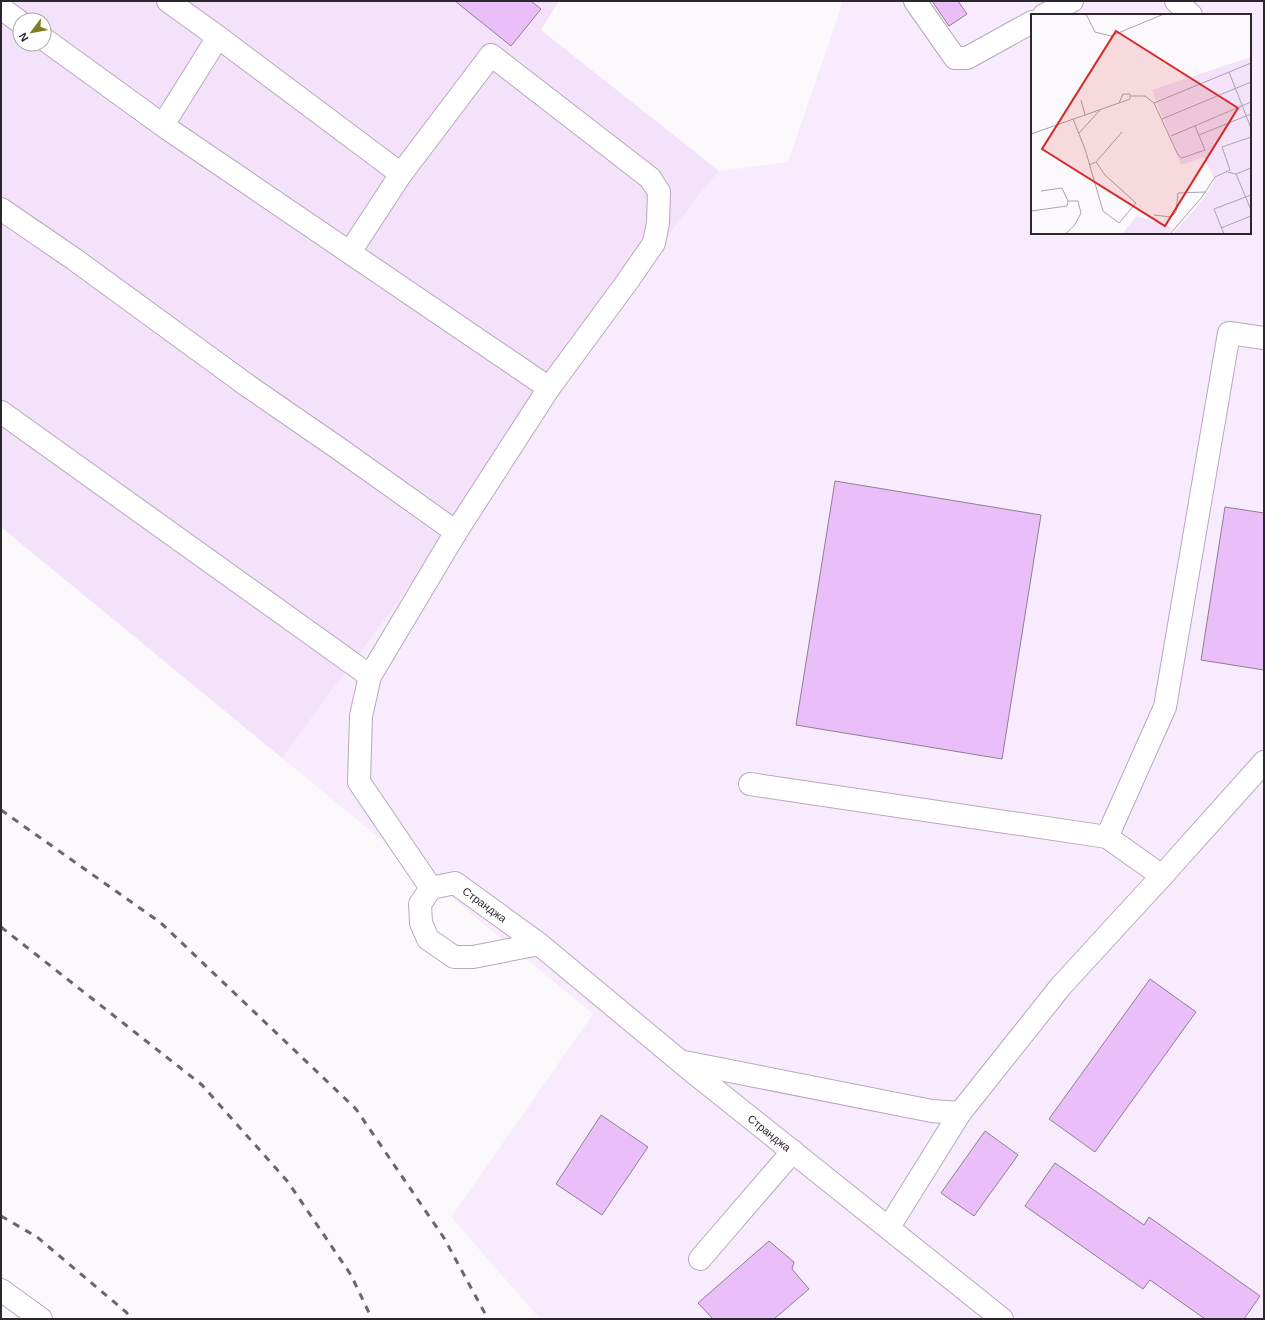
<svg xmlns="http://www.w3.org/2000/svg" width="1265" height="1320" font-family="Helvetica,sans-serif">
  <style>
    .built { fill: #f9ebfe; fill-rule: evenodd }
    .green { fill: #f3e2f9; fill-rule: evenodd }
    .building { fill: #eabef8; stroke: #8f7f94 }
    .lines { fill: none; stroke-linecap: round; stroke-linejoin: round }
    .minor-casing { stroke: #b8a8be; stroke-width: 24 }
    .minor { stroke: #fff; stroke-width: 22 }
    .rail { stroke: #6a656c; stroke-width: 3; stroke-dasharray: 7 7; stroke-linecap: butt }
    .labels { text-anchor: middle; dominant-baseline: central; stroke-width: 4; stroke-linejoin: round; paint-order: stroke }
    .street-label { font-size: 11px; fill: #2c262f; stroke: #fff }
    .inset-road { fill: none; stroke: #a9a5ab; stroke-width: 1 }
    .view { fill: #d62828; fill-opacity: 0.15; stroke: #d62828; stroke-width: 2 }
    .inset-edge { fill: none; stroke: #2c262f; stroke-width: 2 }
  </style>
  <rect width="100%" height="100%" fill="#fcf9fd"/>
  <!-- built -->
  <path class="built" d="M 842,1 L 1264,1 L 1264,1319 L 540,1319 L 451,1217 L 593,1014 L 282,758 L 699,195 L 719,171 L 788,162 L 837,19 ZM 1032,15 L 1250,15 L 1250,233 L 1032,233 Z"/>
  <!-- green -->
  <path class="green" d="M 1,1 L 559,1 L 541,30 L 719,171 L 699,195 L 282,758 L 1,527 ZM 20,20 L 44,20 L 44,44 L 20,44 Z"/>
  <!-- building -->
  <path class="building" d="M 455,1 L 531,1 L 541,9 L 511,46 Z
    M 932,1 L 958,1 L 967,14 L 949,26 Z
    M 835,481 L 1041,515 L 1002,759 L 796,725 Z
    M 1225,507 L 1264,513 L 1264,670 L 1201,660 Z
    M 1150,979 L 1196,1012 L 1095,1152 L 1049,1119 Z
    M 601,1115 L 648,1147 L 602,1215 L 556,1184 Z
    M 985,1131 L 1018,1155 L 974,1216 L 941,1193 Z
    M 1055,1163 L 1144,1225 L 1149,1217 L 1260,1296 L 1244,1319 L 1205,1319 L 1150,1280 L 1143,1289 L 1025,1206 Z
    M 769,1241 L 794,1262 L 792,1269 L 809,1289 L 774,1319 L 713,1319 L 698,1303 Z"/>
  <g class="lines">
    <!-- minor casing -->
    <g class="minor-casing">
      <g id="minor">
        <path d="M 168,1 L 218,37 L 401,174"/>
        <path d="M 915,1 L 955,58 L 967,58 L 1032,22"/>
        <path d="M 1176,1 L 1191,15"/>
        <path d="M 1,8 L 20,22"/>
        <path d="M 1044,15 L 1072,1"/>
        <path d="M 44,39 L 168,129 L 549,388"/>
        <path d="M 163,125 L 218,37"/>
        <path d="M 1,209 L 74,259 L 248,386 L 338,448 L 456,532"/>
        <path d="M 350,252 L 401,174 L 491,55 L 650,178 L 659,192 L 658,223 L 654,243 L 627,282 L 549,388 L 456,532 L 370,676 L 361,716 L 359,782 L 431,888"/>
        <path d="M 1,412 L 370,676"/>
        <path d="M 750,784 L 1107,837 L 1162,876"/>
        <path d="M 1107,837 L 1165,707 L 1229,333 L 1264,338"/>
        <path id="s1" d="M 539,944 L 473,957 L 454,957 L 428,939 L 421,923 L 420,904 L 431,888 L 455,883 L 539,944 L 693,1072 L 1002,1319"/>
        <path d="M 684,1062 L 932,1111 L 960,1113"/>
        <path d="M 889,1227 L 960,1113 L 1061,986 L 1162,876 L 1264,762"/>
        <path d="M 700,1259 L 793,1151"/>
        <path d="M 1,1290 L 41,1319"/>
      </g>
    </g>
    <!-- minor -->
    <use href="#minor" class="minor"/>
    <!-- rail -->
    <path class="rail" d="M 1,810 L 161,923 L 356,1109 L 444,1238 L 488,1319
      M 1,927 L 202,1085 L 288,1182 L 351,1275 L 372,1319
      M 1,1216 L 37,1237 L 126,1312 L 132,1319"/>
  </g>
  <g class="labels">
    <!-- street labels -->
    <g class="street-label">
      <text stroke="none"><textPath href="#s1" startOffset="235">Странджа</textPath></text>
      <text stroke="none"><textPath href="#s1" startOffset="600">Странджа</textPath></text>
    </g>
  </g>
  <!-- overview -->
  <g transform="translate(1031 14)">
    <rect width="220" height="220" fill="#fcf9fd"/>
    <path d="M 220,43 L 220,220 L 142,220 L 174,183 L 184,166 L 173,143 L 150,151 L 121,76 ZM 106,202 L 142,214 L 137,220 L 91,220 Z" fill="#f3e2f9"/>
    <path class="inset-road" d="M 55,0 L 64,18 L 80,22 L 133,0M 198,58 L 220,114M 100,82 L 114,82 L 123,89 L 147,141 L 151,144 L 174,136 L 164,112M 50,86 L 54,101M 123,89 L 220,49M 42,105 L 54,135 L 72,197 L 88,209 L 105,189 L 74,161 L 65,148M 131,105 L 220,68M 48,119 L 69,96M 0,120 L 88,89 L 99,85 L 99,80 L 92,80 L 88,89M 168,121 L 220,100M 140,122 L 220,88M 58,151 L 65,148 L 91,118M 197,158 L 205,160 L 220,196M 205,160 L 220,154M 0,197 L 36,192 L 37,187 L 31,174 L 10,177M 123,201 L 140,203 L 145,198 L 147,179 L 175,178M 190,214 L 220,202M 34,220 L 43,212 L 50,199 L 47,187 L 37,187M 139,220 L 171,183 L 184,163 L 199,156 L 191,133 L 220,123M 193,220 L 183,195 L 220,181"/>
    <path class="view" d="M 85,17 L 207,94 L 134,212 L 11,135 Z"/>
    <rect width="220" height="220" class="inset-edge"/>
  </g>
  <!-- border -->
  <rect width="1265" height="1320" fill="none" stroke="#2c262f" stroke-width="4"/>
  <!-- north arrow -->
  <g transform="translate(32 32) rotate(238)"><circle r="19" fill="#ffffff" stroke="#aba8ac"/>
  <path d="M0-3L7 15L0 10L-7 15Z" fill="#7f7c24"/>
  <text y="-6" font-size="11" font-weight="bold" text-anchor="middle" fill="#2c262f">N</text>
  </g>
</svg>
